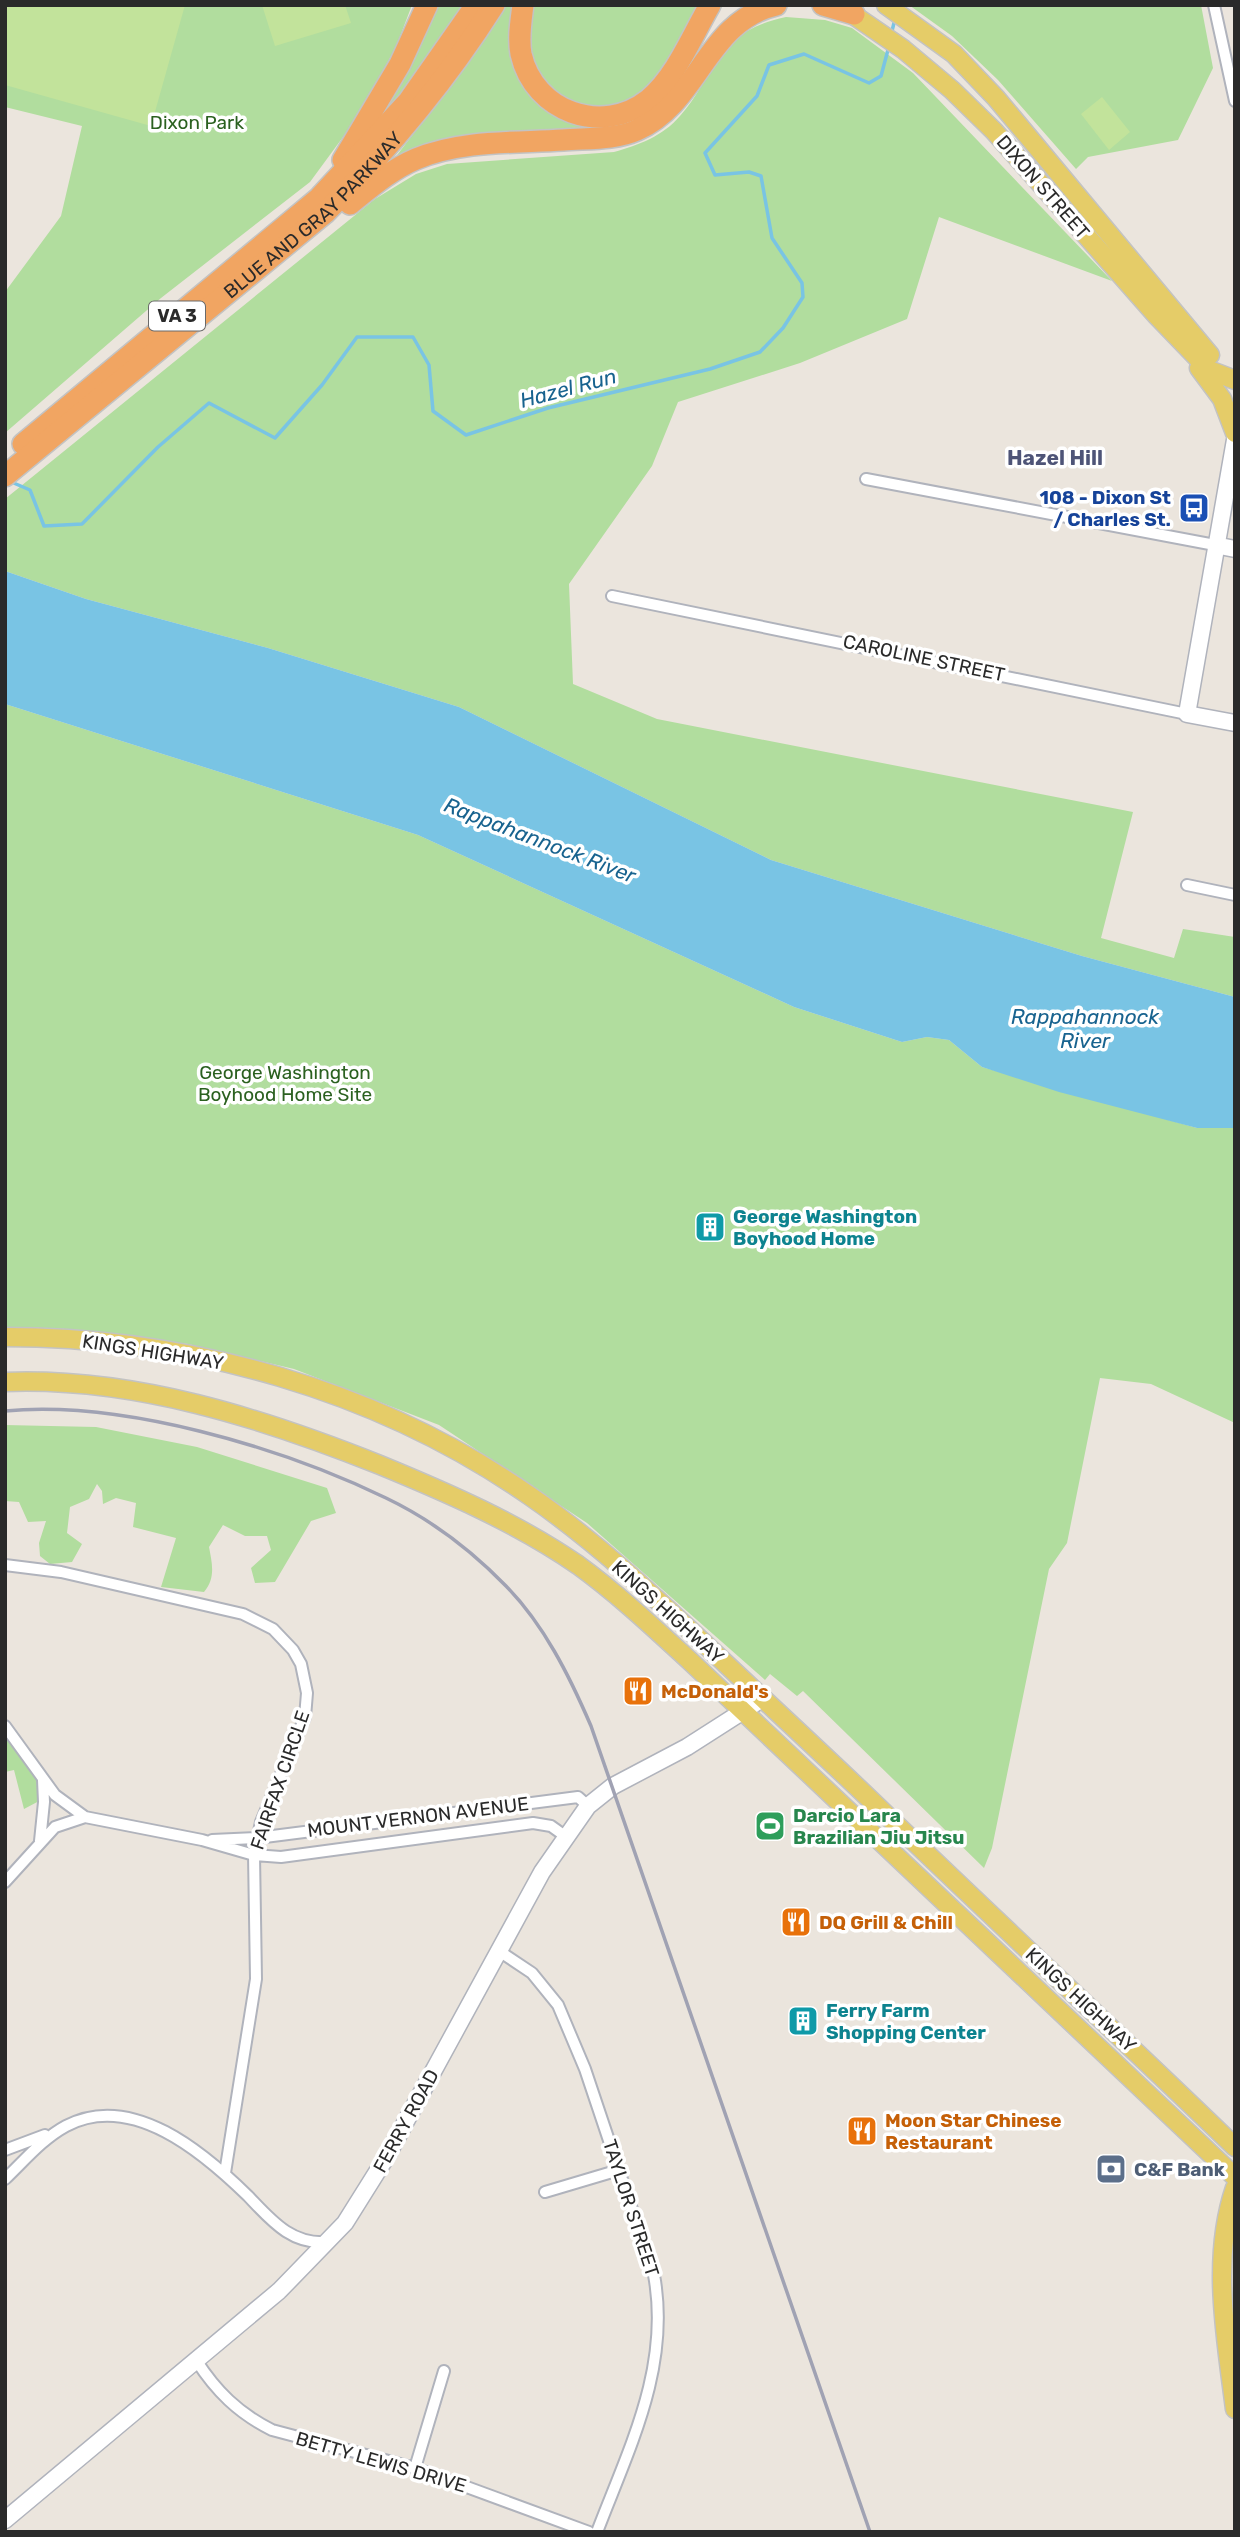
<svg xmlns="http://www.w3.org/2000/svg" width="1240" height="2537" font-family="Rubik,sans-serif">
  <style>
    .green { fill: #b1dd9e }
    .pitch { fill: #c2e39b }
    .water { fill: #79c4e4 }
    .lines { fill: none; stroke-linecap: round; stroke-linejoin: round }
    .stream { stroke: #79c4e4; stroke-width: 3.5 }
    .street-casing { stroke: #b0b3bc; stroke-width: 14 }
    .secondary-casing { stroke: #b0b3bc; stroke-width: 19 }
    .primary-casing { stroke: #c3c3c3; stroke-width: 21 }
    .highway-casing { stroke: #c3c3c3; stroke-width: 24 }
    .street { stroke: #fff; stroke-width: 10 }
    .secondary { stroke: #fff; stroke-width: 16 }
    .primary { stroke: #e5cc68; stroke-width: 18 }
    .highway { stroke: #f1a562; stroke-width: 21 }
    .rail { stroke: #a0a2b3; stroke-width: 3.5 }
    .labels { text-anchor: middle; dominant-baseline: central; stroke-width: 7; stroke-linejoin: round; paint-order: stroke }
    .shield { fill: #fff; stroke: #6a6a6a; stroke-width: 2 }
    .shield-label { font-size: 18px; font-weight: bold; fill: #2a2a2a }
    .park-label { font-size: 19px; fill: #2b6120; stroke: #fff }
    .street-label { font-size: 19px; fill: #2a2a2a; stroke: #fff }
    .transit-label { font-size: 19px; font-weight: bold; fill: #164399; stroke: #fff; text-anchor: end }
    .culture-label { font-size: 19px; font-weight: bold; fill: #0d838f; stroke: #fff; text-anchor: start }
    .food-label { font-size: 19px; font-weight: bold; fill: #c56008; stroke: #fff; text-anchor: start }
    .leisure-label { font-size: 19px; font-weight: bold; fill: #27864d; stroke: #fff; text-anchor: start }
    .service-label { font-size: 19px; font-weight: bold; fill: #4e5e75; stroke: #fff; text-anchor: start }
    .water-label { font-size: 21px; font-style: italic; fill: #18638f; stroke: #fff }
    .neighbourhood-label { font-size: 21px; font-weight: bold; fill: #4e5477; stroke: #fff }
  </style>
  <rect width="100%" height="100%" fill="#ebe5dd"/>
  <!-- green -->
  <path class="green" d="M 5,5 L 412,5 L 396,47 L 357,118 L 310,182 L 161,298 L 5,433 L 5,292 L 61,216 L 82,126 L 5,107 Z
    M 435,5 L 465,5 L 410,85 L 380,121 L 376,118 Z
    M 506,5 L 519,5 L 537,95 L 631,116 L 716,5 L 723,5 L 668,100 L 621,127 L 452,138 L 412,150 L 394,159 L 465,67 Z
    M 531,5 L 697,5 L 691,22 L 657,83 L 615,109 L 581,110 L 542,88 L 526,40 Z
    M 909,5 L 1201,5 L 1213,68 L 1178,140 L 1088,157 L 1076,169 L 998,80 L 952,36 Z
    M 786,17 L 825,20 L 852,28 L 913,73 L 1112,281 L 939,217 L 907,319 L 800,363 L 678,402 L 652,466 L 569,584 L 573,684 L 657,719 L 1133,812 L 1101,938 L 1174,958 L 1183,929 L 1235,937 L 1235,997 L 1082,956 L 771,860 L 459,707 L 268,648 L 86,599 L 5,571 L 5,499 L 375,199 L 416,174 L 447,164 L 614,152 C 639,145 663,136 680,116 C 719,71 715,32 786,17 Z
    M 5,704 L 418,835 L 794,1007 L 902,1042 L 927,1037 L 949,1040 L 982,1067 L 1197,1128 L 1235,1128 L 1235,1423 L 1151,1384 L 1100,1378 L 1067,1543 L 1049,1569 L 992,1848 L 984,1868 L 803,1691 L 797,1696 L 770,1674 L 765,1680 L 587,1523 L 439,1425 L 294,1369 L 188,1344 L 5,1327 Z
    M 5,1425 L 96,1427 L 197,1447 L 327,1488 L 336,1513 L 311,1521 L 275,1582 L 255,1583 L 251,1568 L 271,1550 L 267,1536 L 245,1536 L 223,1525 L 209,1547 C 212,1563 216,1578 204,1592 L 161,1587 L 176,1538 L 133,1527 L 136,1503 L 116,1498 L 103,1504 L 102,1491 L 97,1484 L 89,1499 L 70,1507 L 67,1533 L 82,1544 L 72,1562 L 50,1564 L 40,1556 L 39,1543 L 46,1521 L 28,1522 L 19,1502 L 5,1501 Z
    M 5,1732 L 38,1779 L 41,1800 L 24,1809 L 14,1770 L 5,1772 Z"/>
  <!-- pitch -->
  <path class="pitch" d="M 5,5 L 185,5 L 151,126 L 5,85 Z
    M 262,5 L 345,5 L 351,23 L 275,46 Z
    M 1102,97 L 1130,132 L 1109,150 L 1081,114 Z"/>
  <!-- water -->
  <path class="water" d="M 5,571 L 86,599 L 268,648 L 459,707 L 771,860 L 1082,956 L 1235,997 L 1235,1128 L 1197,1128 L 1059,1092 L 982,1067 L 949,1040 L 927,1037 L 902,1042 L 794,1007 L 418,835 L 5,704 Z"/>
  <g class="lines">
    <!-- stream -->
    <path class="stream" d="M 891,35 L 895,19
      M 9,481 L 30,490 L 44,526 L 82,524 L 158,447 L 209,403 L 275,438 L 322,385 L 357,337 L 413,337 L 429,365 L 433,411 L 466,435 L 548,408 L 710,369 L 760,352 L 783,328 L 803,297 L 802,283 L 772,238 L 761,176 L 749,172 L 715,175 L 705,153 L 757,96 L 769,65 L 804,54 L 869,83 L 881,76 L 889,46"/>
    <!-- street casing -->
    <g class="street-casing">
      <path id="street" d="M 1214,5 L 1235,101
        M 866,479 L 1215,545
        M 612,596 L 1187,714
        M 1187,885 L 1235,895
        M 5,1565 L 61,1572 L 243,1614 L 273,1629 L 293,1650 L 301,1664 L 307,1693 L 305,1717 L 261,1822 L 254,1855 L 256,1979 L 225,2173
        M 5,1726 L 55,1795 L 85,1817
        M 212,1840 L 257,1838 L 578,1797 L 588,1806
        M 40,1841 L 44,1802 L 43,1780
        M 5,1882 L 55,1827 L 85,1817 L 202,1840 L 254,1855 L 281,1857 L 533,1823 L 551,1826 L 565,1836
        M 499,1951 L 532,1973 L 558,2005 L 585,2069 L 654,2275 C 671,2367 629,2448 597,2532
        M 5,2150 L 45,2135
        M 5,2179 C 24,2161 42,2139 66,2126 C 132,2091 204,2153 248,2196 C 271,2220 291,2245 328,2242
        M 545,2192 L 619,2170
        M 196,2360 C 216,2391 238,2413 272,2430 L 415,2468 L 589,2532
        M 415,2468 L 444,2371"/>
    </g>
    <!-- secondary casing -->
    <g class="secondary-casing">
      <path id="secondary" d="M 1235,440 L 1187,714 L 1235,723
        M 1215,545 L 1235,549
        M 5,2520 L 279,2291 L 345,2223 L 387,2156 L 542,1872 L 588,1806 L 613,1786 L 687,1747 L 762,1699"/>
    </g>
    <!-- primary casing -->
    <g class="primary-casing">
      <path id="primary" d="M 886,5 L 954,54 L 996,98 L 1210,355
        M 842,7 L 903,49 L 952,90 L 994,131 L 1157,316 L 1209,370 L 1235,380
        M 1199,368 L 1222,399 L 1235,433
        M 5,1337 C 189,1337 378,1390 530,1496 C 601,1545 663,1605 726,1664 C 776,1711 827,1758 876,1805 C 995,1920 1116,2032 1235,2147
        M 5,1382 C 134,1377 262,1418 380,1465 C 448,1493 517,1523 578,1565 C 618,1594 654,1628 690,1661 L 1235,2177
        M 1235,2188 C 1211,2258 1226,2338 1235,2409"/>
    </g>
    <!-- highway casing -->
    <g class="highway-casing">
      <g id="highway">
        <path d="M 523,5 C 521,21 518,38 521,54 C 534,112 602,136 648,100 C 676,77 692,36 710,5"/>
        <path d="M 823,5 L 854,14"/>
        <path d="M 343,160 L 400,64 L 427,5"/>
        <path d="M 350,204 C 370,188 392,169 416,159 C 461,140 516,143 563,140 C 587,138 615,140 637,130 C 699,103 706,21 776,5"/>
        <path d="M 23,444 L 319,198 L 408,102 L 476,5"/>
        <path id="s1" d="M 5,476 L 325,213 C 389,149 446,81 494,5"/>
      </g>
    </g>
    <!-- street -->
    <use href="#street" class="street"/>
    <!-- secondary -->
    <use href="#secondary" class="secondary"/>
    <!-- primary -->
    <use href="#primary" class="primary"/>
    <!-- highway -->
    <use href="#highway" class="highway"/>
    <!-- rail -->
    <path class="rail" d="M 5,1411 C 122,1400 281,1447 386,1498 C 430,1519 471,1550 506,1586 C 544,1625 569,1675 591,1726 L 870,2532"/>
  </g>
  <!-- icons -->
  <defs>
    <g id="bus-square" transform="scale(1.575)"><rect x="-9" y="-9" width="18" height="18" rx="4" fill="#1a4fb4" stroke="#fff"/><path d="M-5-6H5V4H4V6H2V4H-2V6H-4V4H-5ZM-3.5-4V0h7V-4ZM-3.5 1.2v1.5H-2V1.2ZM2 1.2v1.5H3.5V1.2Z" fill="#fff"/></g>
    <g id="building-square" transform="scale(1.575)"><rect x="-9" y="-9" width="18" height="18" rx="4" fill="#0f9aa8" stroke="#fff"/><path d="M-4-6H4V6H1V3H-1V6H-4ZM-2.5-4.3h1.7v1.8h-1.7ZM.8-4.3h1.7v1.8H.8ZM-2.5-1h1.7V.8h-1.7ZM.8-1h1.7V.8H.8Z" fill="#fff"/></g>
    <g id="restaurant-square" transform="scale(1.575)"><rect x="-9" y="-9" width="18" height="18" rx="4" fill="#e8710a" stroke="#fff"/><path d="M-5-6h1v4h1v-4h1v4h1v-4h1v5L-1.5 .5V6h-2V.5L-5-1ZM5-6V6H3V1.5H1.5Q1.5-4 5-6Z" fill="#fff"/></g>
    <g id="stadium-square" transform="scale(1.575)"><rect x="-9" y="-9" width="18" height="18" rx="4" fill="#2e9e5b" stroke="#fff"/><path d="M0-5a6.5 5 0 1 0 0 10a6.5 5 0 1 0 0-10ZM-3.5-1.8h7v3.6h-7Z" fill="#fff"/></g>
    <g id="bank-square" transform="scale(1.575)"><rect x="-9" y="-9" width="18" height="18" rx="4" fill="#5c6f8a" stroke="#fff"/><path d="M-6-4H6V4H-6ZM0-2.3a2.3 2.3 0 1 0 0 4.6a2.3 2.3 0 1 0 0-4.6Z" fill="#fff"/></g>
  </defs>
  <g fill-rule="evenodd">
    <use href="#bus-square" x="1194" y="508"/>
    <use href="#building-square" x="710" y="1227"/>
    <use href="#restaurant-square" x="638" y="1691"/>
    <use href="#stadium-square" x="770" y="1826"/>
    <use href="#restaurant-square" x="796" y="1922"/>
    <use href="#building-square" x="803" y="2021"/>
    <use href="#restaurant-square" x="862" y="2131"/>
    <use href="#bank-square" x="1111" y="2169"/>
  </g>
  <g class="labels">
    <!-- shield labels -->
    <rect class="shield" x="149" y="301.5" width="56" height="29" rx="5"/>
    <g class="shield-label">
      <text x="177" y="316">VA 3</text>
    </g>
    <!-- park labels -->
    <g class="park-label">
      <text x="197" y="122">Dixon Park</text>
      <text x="285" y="1072">George Washington<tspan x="285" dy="22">Boyhood Home Site</tspan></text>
    </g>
    <!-- street labels -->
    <g class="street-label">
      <text transform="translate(1043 187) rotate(49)">DIXON STREET</text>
      <text stroke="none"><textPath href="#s1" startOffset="404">BLUE AND GRAY PARKWAY</textPath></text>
      <text transform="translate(924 658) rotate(12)">CAROLINE STREET</text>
      <text transform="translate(153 1352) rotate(9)">KINGS HIGHWAY</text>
      <text transform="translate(668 1612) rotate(42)">KINGS HIGHWAY</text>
      <text transform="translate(280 1780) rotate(-71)">FAIRFAX CIRCLE</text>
      <text transform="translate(418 1817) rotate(-7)">MOUNT VERNON AVENUE</text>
      <text transform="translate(1081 2000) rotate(43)">KINGS HIGHWAY</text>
      <text transform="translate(406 2121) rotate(-61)">FERRY ROAD</text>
      <text transform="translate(631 2208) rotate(72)">TAYLOR STREET</text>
      <text transform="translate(381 2462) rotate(16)">BETTY LEWIS DRIVE</text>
    </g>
    <!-- transit labels -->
    <g class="transit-label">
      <text x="1171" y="497">108 - Dixon St<tspan x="1171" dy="22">/ Charles St.</tspan></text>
    </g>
    <!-- culture labels -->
    <g class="culture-label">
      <text x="733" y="1216">George Washington<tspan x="733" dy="22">Boyhood Home</tspan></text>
      <text x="826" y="2010">Ferry Farm<tspan x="826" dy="22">Shopping Center</tspan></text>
    </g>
    <!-- food labels -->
    <g class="food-label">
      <text x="661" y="1691">McDonald's</text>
      <text x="819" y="1922">DQ Grill &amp; Chill</text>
      <text x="885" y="2120">Moon Star Chinese<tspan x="885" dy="22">Restaurant</tspan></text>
    </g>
    <!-- leisure labels -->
    <g class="leisure-label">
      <text x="793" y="1815">Darcio Lara<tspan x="793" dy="22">Brazilian Jiu Jitsu</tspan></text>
    </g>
    <!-- service labels -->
    <g class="service-label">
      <text x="1134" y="2169">C&amp;F Bank</text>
    </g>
    <!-- water labels -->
    <g class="water-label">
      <text transform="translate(568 388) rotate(-15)">Hazel Run</text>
      <text transform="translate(540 840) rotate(21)">Rappahannock River</text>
      <text x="1085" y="1016">Rappahannock<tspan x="1085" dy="24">River</tspan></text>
    </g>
    <!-- neighbourhood labels -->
    <g class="neighbourhood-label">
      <text x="1055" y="457">Hazel Hill</text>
    </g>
  </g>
  <!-- border -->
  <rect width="1240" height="2537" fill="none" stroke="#2a2a2a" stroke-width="14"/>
</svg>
